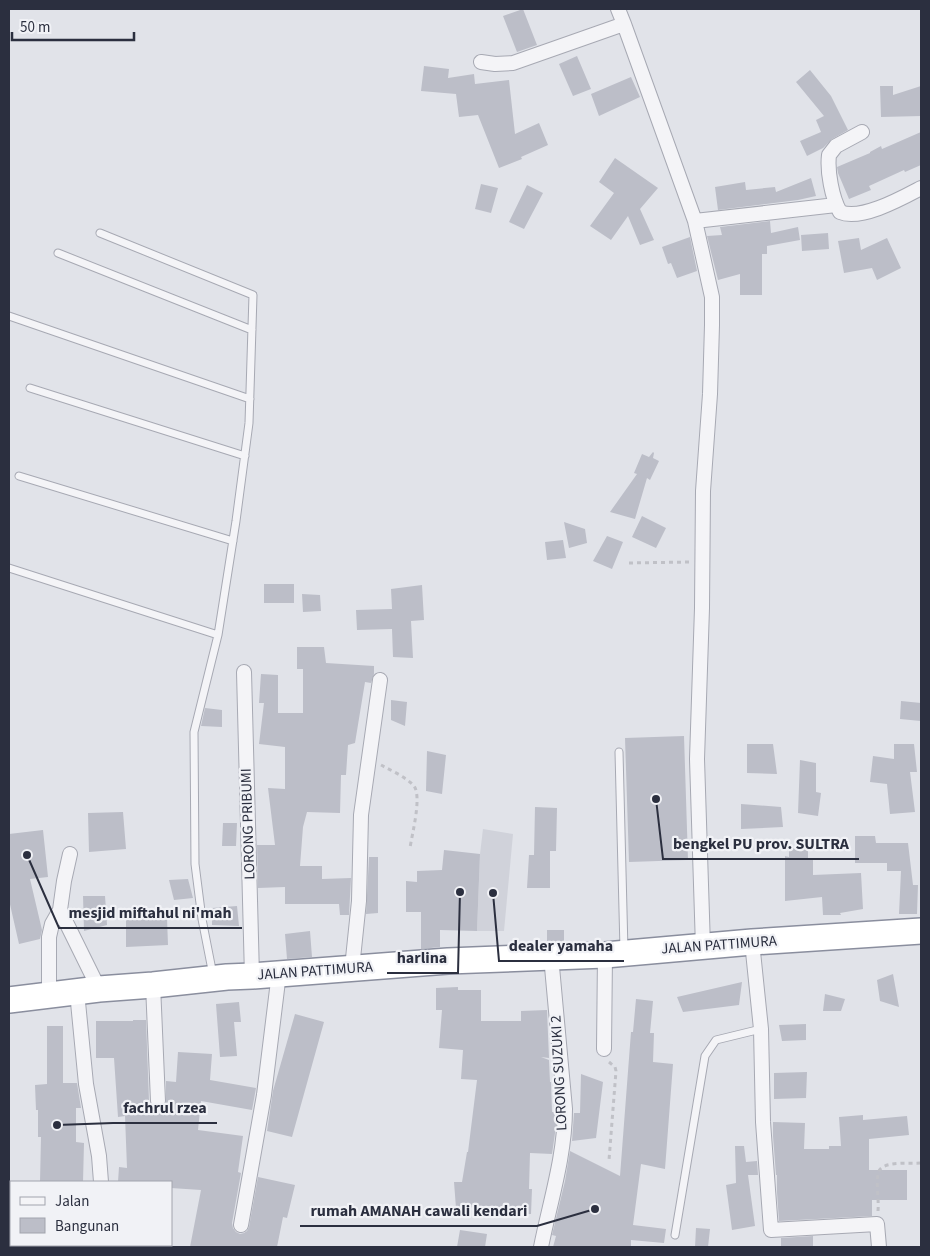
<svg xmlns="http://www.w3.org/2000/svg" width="930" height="1256" font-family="'Source Sans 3',sans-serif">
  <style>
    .built { fill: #d0d2da }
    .building { fill: #bcbec8 }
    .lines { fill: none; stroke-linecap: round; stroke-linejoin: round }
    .lane-casing { stroke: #a7a9b3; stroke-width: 9 }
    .street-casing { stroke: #a7a9b3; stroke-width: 16 }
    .highway-casing { stroke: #8a8e9e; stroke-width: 28 }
    .path { stroke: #c0c1c7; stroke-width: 3; stroke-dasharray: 4 4; stroke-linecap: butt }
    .lane { stroke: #f4f4f7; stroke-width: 7 }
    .street { stroke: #f4f4f7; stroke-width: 14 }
    .highway { stroke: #fff; stroke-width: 25 }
    .labels { text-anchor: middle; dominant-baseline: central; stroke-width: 4.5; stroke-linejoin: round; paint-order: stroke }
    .street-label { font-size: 15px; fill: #2b2f3f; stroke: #f1f2f6 }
    .leader { fill: none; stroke: #2b2f3f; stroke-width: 2 }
    .callout-dot { fill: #2b2f3f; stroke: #f1f2f6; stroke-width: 2 }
    .callout-label { font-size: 16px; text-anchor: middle; font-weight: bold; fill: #2b2f3f; stroke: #f1f2f6; stroke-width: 4.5; stroke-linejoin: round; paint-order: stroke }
  </style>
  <rect width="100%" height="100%" fill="#e1e3e9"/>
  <!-- built -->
  <path class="built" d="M 483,829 L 513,834 L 504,931 L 477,931 L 480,854 Z"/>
  <!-- building -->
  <path class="building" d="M 523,9 L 537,45 L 517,52 L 503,16 Z
    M 577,56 L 591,89 L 573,96 L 559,64 Z
    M 424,66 L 449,69 L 448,78 L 474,74 L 475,84 L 509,80 L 515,134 L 539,123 L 548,145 L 521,157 L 522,159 L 499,168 L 478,115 L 459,117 L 456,94 L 421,91 Z
    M 810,70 L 831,96 L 848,130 L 832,139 L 823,148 L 807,156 L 800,141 L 821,132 L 816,120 L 824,116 L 796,82 Z
    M 631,77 L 640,97 L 599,116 L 591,94 Z
    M 880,86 L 893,86 L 893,95 L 921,86 L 921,116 L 881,117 Z
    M 921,132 L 921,165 L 905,172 L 904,170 L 869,186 L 871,190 L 849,199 L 838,173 L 837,167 L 870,153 L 870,152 L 881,146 L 882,149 Z
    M 615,158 L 658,188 L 640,209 L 654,240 L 640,245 L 628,216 L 611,240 L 590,226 L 614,193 L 599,182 Z
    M 811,178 L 816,196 L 798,200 L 718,210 L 715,187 L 745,182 L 746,190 L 775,187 L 776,192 Z
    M 481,184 L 498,188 L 491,213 L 475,209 Z
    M 527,185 L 543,193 L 524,229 L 509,222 Z
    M 770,221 L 771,233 L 798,227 L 800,240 L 767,246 L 767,254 L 762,254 L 762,295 L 740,295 L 740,274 L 718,280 L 707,236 L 722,235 L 720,227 Z
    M 828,233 L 829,249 L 802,251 L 801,235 Z
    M 690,237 L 697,271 L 677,278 L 671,263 L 668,264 L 662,247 Z
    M 859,238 L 861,250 L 887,238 L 901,268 L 877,280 L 872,268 L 844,273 L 838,241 Z
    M 653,452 L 654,453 L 653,458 L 659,461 L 650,480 L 647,478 L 635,519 L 610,512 L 637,474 L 634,473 L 642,454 L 649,457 Z
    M 642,516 L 666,528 L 656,548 L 632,537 Z
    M 564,522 L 585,529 L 587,543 L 569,548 Z
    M 607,536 L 623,542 L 612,569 L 593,561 Z
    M 563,540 L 566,558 L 547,560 L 545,542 Z
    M 264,584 L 294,584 L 294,603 L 264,603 Z
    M 422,585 L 424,620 L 411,621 L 413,658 L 393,657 L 392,629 L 357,630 L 356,610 L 392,609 L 391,589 Z
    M 302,594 L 320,595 L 321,611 L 303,612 Z
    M 297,647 L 324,647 L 326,663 L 374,666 L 374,674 L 371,683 L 365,682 L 355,743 L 348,745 L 346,775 L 341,775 L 340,813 L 307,812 L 303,827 L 300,866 L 322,866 L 322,879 L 351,878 L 349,915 L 340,915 L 339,904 L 285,904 L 285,887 L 258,888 L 257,845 L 275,845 L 268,788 L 285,789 L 285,747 L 259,744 L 264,703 L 259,703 L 261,674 L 278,675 L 278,713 L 303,713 L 303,669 L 297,669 Z
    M 391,700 L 407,702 L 405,726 L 391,720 Z
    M 901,701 L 921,703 L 921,721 L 900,719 Z
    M 205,708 L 222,710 L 222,727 L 201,726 Z
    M 684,736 L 688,860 L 629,862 L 625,738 Z
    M 747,744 L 773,744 L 777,774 L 747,773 Z
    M 894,744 L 914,744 L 917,772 L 910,772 L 915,812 L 890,814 L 887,784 L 870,782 L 873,756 L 894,759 Z
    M 427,751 L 446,755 L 442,794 L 426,791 Z
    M 800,760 L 816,763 L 816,792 L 821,793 L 818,816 L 798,813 Z
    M 741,804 L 781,807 L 783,827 L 741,829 Z
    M 535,807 L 557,808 L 556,851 L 550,851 L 550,888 L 527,888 L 529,855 L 534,855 Z
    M 123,812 L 126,849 L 89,852 L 88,813 Z
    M 223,823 L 237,823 L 236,846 L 222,846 Z
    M 43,830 L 48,877 L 30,879 L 42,930 L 40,939 L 19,944 L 9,900 L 9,834 Z
    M 855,836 L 875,836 L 876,843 L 908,843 L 913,885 L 918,885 L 917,914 L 899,914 L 901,871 L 887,871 L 887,863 L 855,863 Z
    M 789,848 L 808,848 L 808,858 L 813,858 L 813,875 L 861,873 L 863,909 L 840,913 L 841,915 L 823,915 L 822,897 L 785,901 L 785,856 L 789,857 Z
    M 444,850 L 480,854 L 477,931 L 440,930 L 440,947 L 421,949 L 421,912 L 406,912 L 406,881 L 417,882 L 417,871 L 442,870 Z
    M 369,857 L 378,857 L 378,913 L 366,914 Z
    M 188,879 L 193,898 L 174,900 L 169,880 Z
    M 83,896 L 105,896 L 107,925 L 84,931 Z
    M 237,906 L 239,926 L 212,925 L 212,908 Z
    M 167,918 L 168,945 L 126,947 L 126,919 Z
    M 547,930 L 564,930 L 564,942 L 547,943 Z
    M 310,931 L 312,957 L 287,959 L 285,934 Z
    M 893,974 L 899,1007 L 880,1001 L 877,980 Z
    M 742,982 L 739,1005 L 683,1012 L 677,997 Z
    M 458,987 L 458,990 L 481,990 L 481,1021 L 521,1021 L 521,1011 L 547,1010 L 549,1058 L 541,1057 L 549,1060 L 550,1082 L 551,1082 L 552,1112 L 556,1112 L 556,1126 L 552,1154 L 530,1153 L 529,1189 L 532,1189 L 531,1214 L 498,1215 L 497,1206 L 456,1208 L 454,1182 L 462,1182 L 467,1152 L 468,1152 L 477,1080 L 461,1079 L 463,1050 L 439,1048 L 442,1010 L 436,1010 L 436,988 Z
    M 825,994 L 845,999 L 841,1011 L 823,1011 Z
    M 636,999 L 653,1001 L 650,1033 L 654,1033 L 653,1062 L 673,1064 L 665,1169 L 641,1164 L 633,1225 L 666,1229 L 664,1243 L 631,1240 L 631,1247 L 553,1247 L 556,1236 L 552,1235 L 565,1181 L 570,1151 L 620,1176 L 631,1032 L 633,1032 Z
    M 239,1002 L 241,1022 L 234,1022 L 237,1056 L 220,1057 L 216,1004 Z
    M 295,1014 L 324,1022 L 292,1137 L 267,1131 L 273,1091 Z
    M 133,1020 L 146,1020 L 149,1101 L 150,1105 L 154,1108 L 159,1110 L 163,1108 L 166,1105 L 166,1081 L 176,1082 L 178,1052 L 212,1054 L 210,1080 L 256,1088 L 252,1110 L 201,1101 L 198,1130 L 243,1136 L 238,1172 L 241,1173 L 232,1223 L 233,1228 L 236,1232 L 240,1234 L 244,1233 L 247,1231 L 249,1227 L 258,1177 L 295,1185 L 287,1218 L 283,1217 L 277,1247 L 190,1247 L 201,1190 L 171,1188 L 171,1182 L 118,1182 L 119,1167 L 127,1168 L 125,1116 L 118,1117 L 114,1058 L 96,1058 L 96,1021 L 133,1021 Z
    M 806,1024 L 806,1040 L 782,1041 L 779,1025 Z
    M 47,1026 L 63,1026 L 63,1083 L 77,1083 L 81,1108 L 76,1108 L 76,1142 L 84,1143 L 83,1182 L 40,1182 L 41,1137 L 38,1137 L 38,1110 L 36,1110 L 35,1085 L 47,1084 Z
    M 807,1072 L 806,1098 L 774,1099 L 774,1073 Z
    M 581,1074 L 603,1082 L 596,1138 L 572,1141 L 574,1113 L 580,1113 Z
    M 863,1115 L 863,1120 L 907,1116 L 909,1135 L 869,1139 L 869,1170 L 907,1170 L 907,1200 L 872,1200 L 872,1216 L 779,1221 L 777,1192 L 777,1175 L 776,1175 L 773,1136 L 773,1122 L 805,1123 L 804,1149 L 829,1149 L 829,1146 L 841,1146 L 839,1117 Z
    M 735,1146 L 744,1146 L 746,1162 L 757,1161 L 758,1175 L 748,1175 L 755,1226 L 732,1230 L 726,1185 L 736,1183 Z
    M 696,1228 L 710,1229 L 708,1247 L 695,1247 Z
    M 460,1230 L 487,1234 L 485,1247 L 457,1247 Z
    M 813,1236 L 813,1247 L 781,1247 L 781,1238 Z"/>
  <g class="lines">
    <!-- lane casing -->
    <g class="lane-casing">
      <path id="lane" d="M 100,233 L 253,295 L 249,423 L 236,521 L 218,635 L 194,732 L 195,864 L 202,919 L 213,975
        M 58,253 L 252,330
        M 9,316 L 250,399
        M 30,388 L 245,456
        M 19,476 L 233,541
        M 9,568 L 218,635
        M 619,752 L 624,950
        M 675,1235 L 705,1056 L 716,1040 L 761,1029"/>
    </g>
    <!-- street casing -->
    <g class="street-casing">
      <path id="street" d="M 618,9 L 624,24 L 695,221 L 712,297 L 712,325 L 710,394 L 703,491 L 702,608 L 697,759 L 703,947
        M 481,62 L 495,64 L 513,63 L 624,24
        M 862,132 L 836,146 L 829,155 C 827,171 832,198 840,212 C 861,221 902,198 921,188
        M 695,221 L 836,205
        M 244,672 L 252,976
        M 70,854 L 64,881 L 60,910 L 99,989
        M 752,942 L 761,1029 L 763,1122 L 771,1230 L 877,1224 L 879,1247
        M 352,968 L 359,901 L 361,815 L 380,680
        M 153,985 L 158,1101
        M 77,992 L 86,1084 L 99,1156 L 101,1182
        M 49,996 L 49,937 L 52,924 L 60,910
        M 604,1049 L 605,955
        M 241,1225 L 264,1095 L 279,973
        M 105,1245 L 105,1247
        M 541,1247 C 550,1202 565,1156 565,1109 L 551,956"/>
    </g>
    <!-- highway casing -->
    <g class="highway-casing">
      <path id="highway" d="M 9,1000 L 99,989 L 153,985 L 227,977 L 252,976 L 448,961 L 605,955 L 752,942 L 921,931"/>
    </g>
    <!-- path -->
    <path class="path" d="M 629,563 L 689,562
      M 381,765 C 392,771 406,777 414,786 C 422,797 412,834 410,848
      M 609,1062 L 615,1067 L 616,1071 L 609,1160
      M 878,1211 C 879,1199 876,1186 878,1174 C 879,1160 910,1164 921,1163"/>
    <!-- lane -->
    <use href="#lane" class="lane"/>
    <!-- street -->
    <use href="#street" class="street"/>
    <!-- highway -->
    <use href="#highway" class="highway"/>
  </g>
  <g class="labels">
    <!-- street labels -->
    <g class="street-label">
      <text transform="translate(248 824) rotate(-92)">LORONG PRIBUMI</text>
      <text transform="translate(719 945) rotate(-4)">JALAN PATTIMURA</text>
      <text transform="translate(315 971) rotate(-4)">JALAN PATTIMURA</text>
      <text transform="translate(559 1073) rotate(-93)">LORONG SUZUKI 2</text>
    </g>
  </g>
  <!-- callouts -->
  <path class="leader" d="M656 799L663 859H859M27 855L59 928H242M493 893L499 961H624M460 892L458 973H387M57 1125L113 1123H217M595 1209L537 1226H300"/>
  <g class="callout-dot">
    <circle cx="656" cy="799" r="5"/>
    <circle cx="27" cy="855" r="5"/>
    <circle cx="493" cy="893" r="5"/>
    <circle cx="460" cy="892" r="5"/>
    <circle cx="57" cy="1125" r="5"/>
    <circle cx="595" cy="1209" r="5"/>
  </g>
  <g class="callout-label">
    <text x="761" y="849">bengkel PU prov. SULTRA</text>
    <text x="150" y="918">mesjid miftahul ni'mah</text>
    <text x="561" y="951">dealer yamaha</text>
    <text x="422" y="963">harlina</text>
    <text x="165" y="1113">fachrul rzea</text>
    <text x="419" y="1216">rumah AMANAH cawali kendari</text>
  </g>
  <!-- border -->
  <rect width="930" height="1256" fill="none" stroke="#2b2f3f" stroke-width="20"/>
  <!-- legend -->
  <rect x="10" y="1181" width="162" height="65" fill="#f1f2f6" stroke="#a2a4ad"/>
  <rect x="20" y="1197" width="25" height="8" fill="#f4f4f7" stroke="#a2a4ad"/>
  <text x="55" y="1206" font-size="15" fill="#2b2f3f">Jalan</text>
  <rect x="20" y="1218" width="25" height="15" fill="#bcbec8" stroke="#a2a4ad"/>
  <text x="55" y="1231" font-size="15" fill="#2b2f3f">Bangunan</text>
  <!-- scale -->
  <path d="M12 32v8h122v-8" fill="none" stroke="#2b2f3f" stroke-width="2.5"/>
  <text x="20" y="32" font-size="15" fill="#2b2f3f" stroke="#f1f2f6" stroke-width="4" paint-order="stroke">50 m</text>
</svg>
